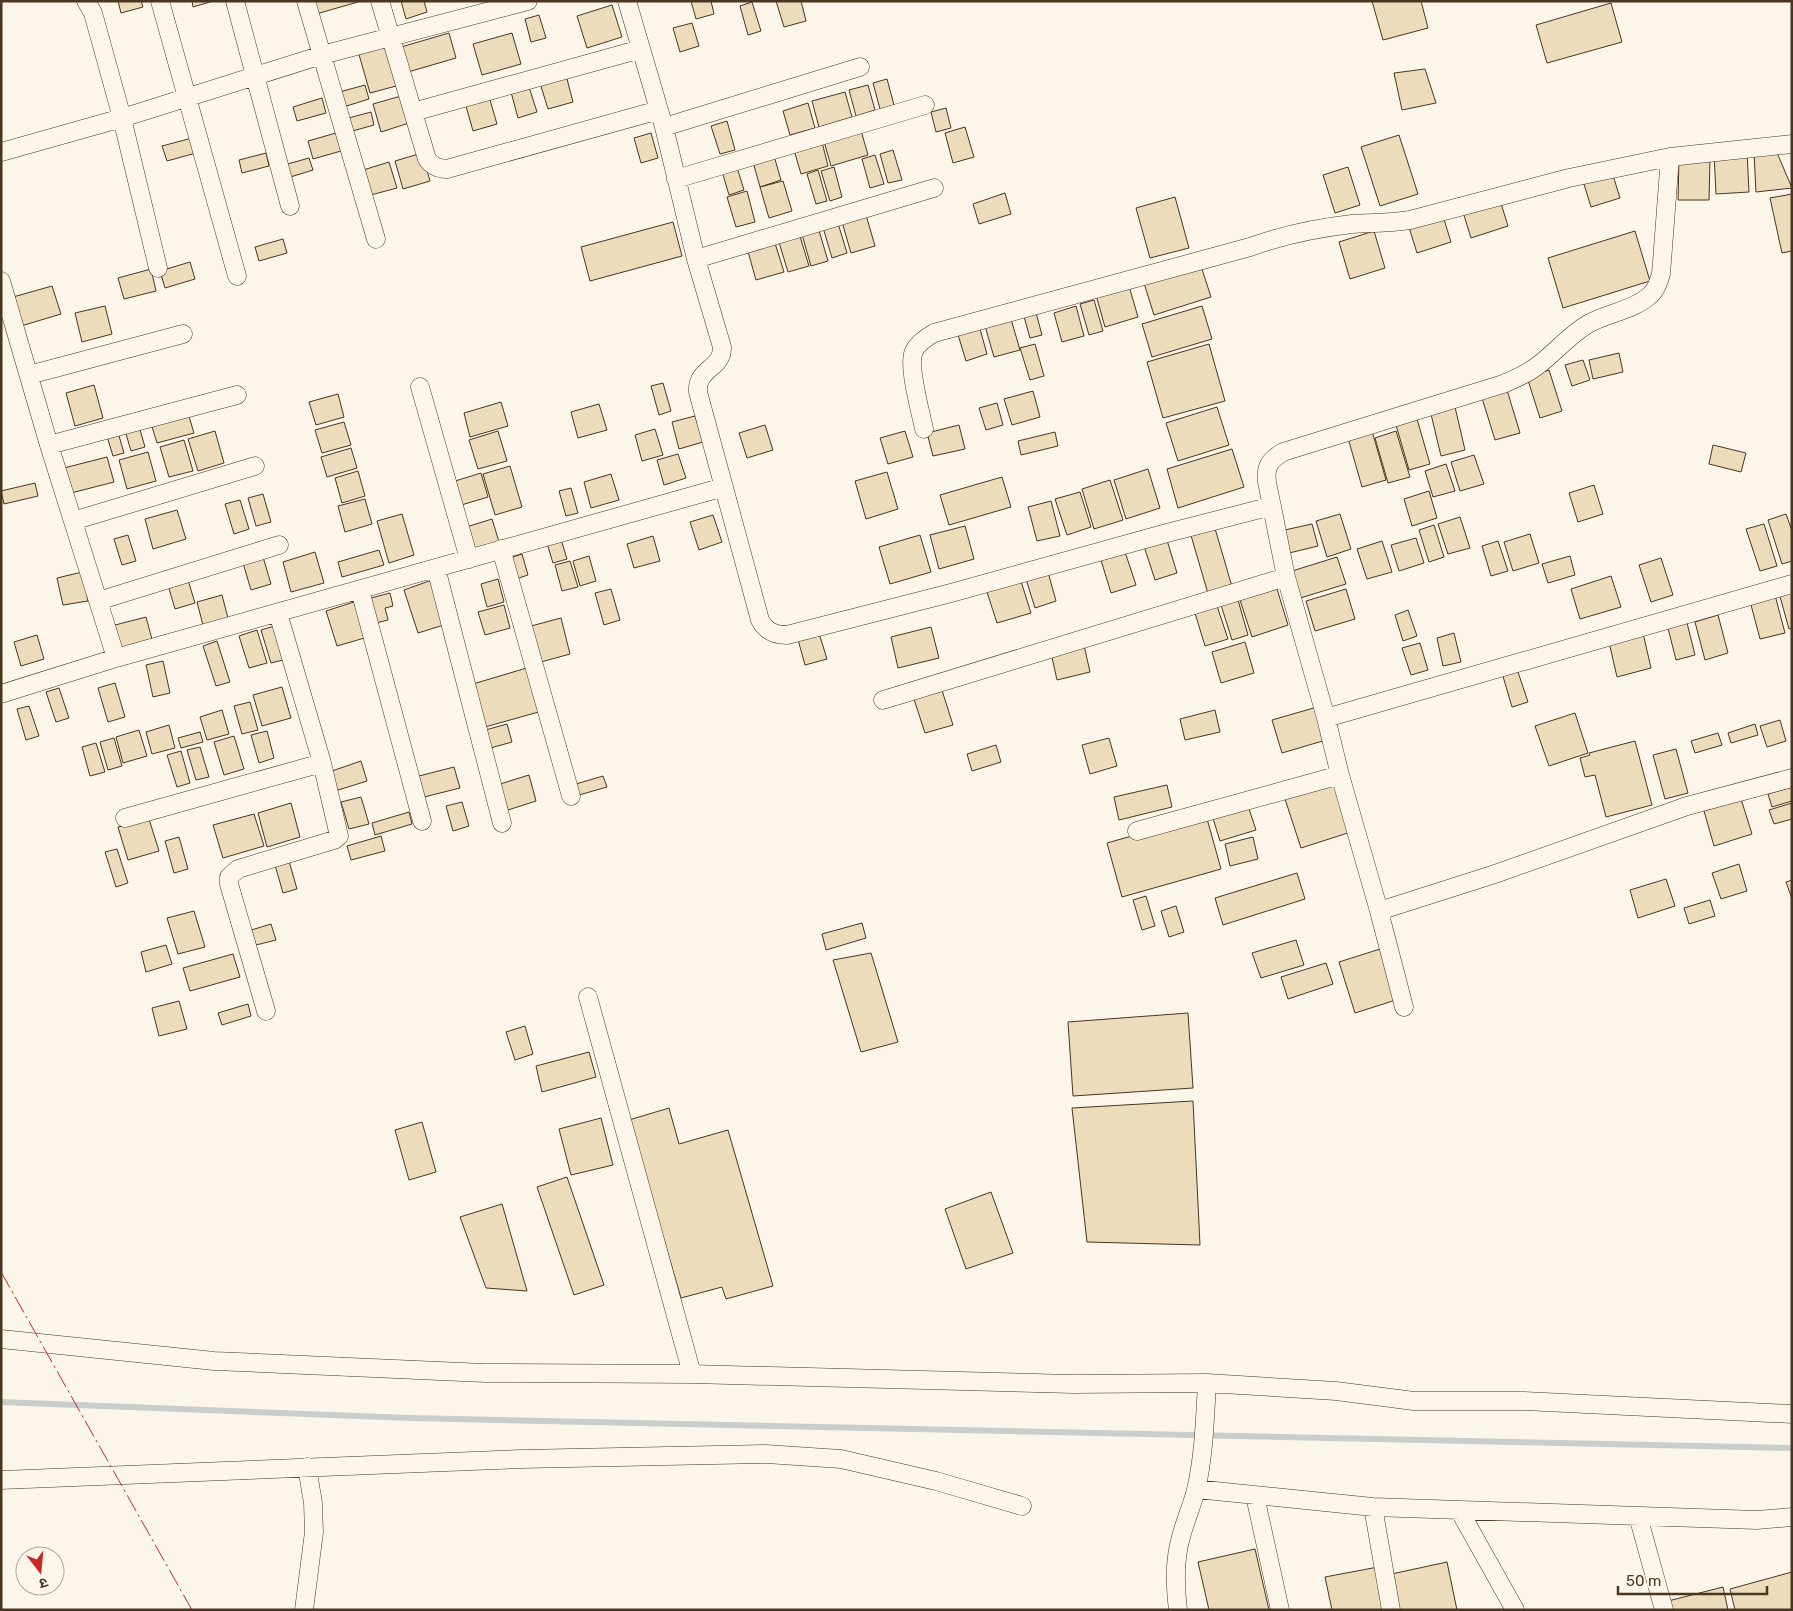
<svg xmlns="http://www.w3.org/2000/svg" width="1793" height="1611" font-family="Rubik,'Noto Sans Devanagari',sans-serif">
  <style>
    .lines { fill: none; stroke-linecap: round; stroke-linejoin: round }
    .stream { stroke: #c9cecd; stroke-width: 6 }
    .building { fill: #ecdcbc; stroke: #4a3520 }
    .minor-casing { stroke: #4a3520; stroke-width: 19 }
    .minor { stroke: #fbf6e9; stroke-width: 18 }
    .power { stroke: #c62828; stroke-width: 1; stroke-dasharray: 18 4 2.5 4; stroke-linecap: butt }
  </style>
  <rect width="100%" height="100%" fill="#fbf6e9"/>
  <g class="lines">
    <!-- stream -->
    <path class="stream" d="M 1,1402 L 410,1418 L 1792,1448"/>
  </g>
  <!-- building -->
  <path class="building" d="M 118,1 L 141,1 L 143,7 L 121,13 Z
    M 192,1 L 213,1 L 193,7 Z
    M 312,1 L 358,1 L 358,2 L 316,14 Z
    M 401,1 L 424,1 L 427,12 L 406,19 Z
    M 691,1 L 711,1 L 714,14 L 696,19 Z
    M 776,1 L 801,1 L 806,21 L 784,27 Z
    M 1372,1 L 1421,1 L 1428,28 L 1383,40 Z
    M 752,2 L 761,31 L 748,35 L 740,6 Z
    M 1611,3 L 1622,42 L 1547,63 L 1536,25 Z
    M 612,5 L 622,37 L 587,48 L 577,16 Z
    M 539,15 L 546,38 L 531,42 L 525,19 Z
    M 692,23 L 699,46 L 680,52 L 673,28 Z
    M 449,33 L 456,58 L 408,72 L 401,47 Z
    M 512,33 L 521,64 L 482,75 L 473,44 Z
    M 388,43 L 400,85 L 370,93 L 358,51 Z
    M 1425,69 L 1436,103 L 1402,110 L 1394,73 Z
    M 566,75 L 573,102 L 548,109 L 540,83 Z
    M 887,79 L 894,105 L 880,109 L 873,83 Z
    M 365,85 L 369,99 L 340,108 L 336,93 Z
    M 868,85 L 875,110 L 856,116 L 849,90 Z
    M 529,87 L 537,112 L 518,118 L 511,92 Z
    M 845,92 L 852,117 L 819,127 L 812,101 Z
    M 488,93 L 497,124 L 473,131 L 464,99 Z
    M 401,96 L 409,123 L 381,132 L 373,104 Z
    M 322,98 L 326,113 L 297,121 L 293,107 Z
    M 808,103 L 815,128 L 790,135 L 783,111 Z
    M 946,108 L 951,128 L 936,132 L 931,112 Z
    M 371,112 L 374,125 L 349,132 L 345,119 Z
    M 727,121 L 735,150 L 720,154 L 711,126 Z
    M 860,127 L 868,155 L 831,166 L 823,138 Z
    M 965,127 L 974,157 L 953,163 L 945,133 Z
    M 336,133 L 341,151 L 313,159 L 308,141 Z
    M 651,133 L 658,158 L 641,163 L 634,138 Z
    M 1399,135 L 1418,194 L 1380,206 L 1361,147 Z
    M 192,138 L 196,153 L 167,161 L 162,146 Z
    M 822,142 L 828,166 L 801,174 L 794,150 Z
    M 1775,148 L 1792,188 L 1756,192 L 1754,153 Z
    M 893,150 L 902,180 L 888,183 L 880,154 Z
    M 1747,151 L 1749,192 L 1716,194 L 1714,153 Z
    M 266,153 L 269,166 L 242,173 L 239,160 Z
    M 422,153 L 430,181 L 403,189 L 395,161 Z
    M 875,155 L 884,184 L 870,188 L 862,159 Z
    M 774,156 L 781,180 L 760,187 L 753,162 Z
    M 1679,157 L 1710,158 L 1709,200 L 1678,200 Z
    M 309,158 L 313,170 L 287,178 L 284,165 Z
    M 389,162 L 397,188 L 367,196 L 360,171 Z
    M 736,164 L 744,190 L 729,195 L 721,168 Z
    M 834,167 L 842,197 L 830,201 L 821,171 Z
    M 1348,167 L 1360,205 L 1335,213 L 1323,175 Z
    M 818,170 L 827,201 L 816,204 L 807,174 Z
    M 1612,172 L 1620,198 L 1591,207 L 1583,181 Z
    M 783,181 L 792,211 L 769,218 L 760,187 Z
    M 747,191 L 755,222 L 736,227 L 727,197 Z
    M 1005,193 L 1011,214 L 979,224 L 973,204 Z
    M 1792,194 L 1792,251 L 1782,253 L 1770,198 Z
    M 1175,197 L 1189,248 L 1150,258 L 1136,208 Z
    M 1499,197 L 1508,226 L 1471,238 L 1462,209 Z
    M 1442,213 L 1451,242 L 1417,253 L 1408,224 Z
    M 866,215 L 875,246 L 851,253 L 842,222 Z
    M 837,220 L 847,253 L 832,258 L 822,224 Z
    M 673,222 L 682,256 L 590,281 L 581,247 Z
    M 818,227 L 828,261 L 811,266 L 801,231 Z
    M 1374,231 L 1385,268 L 1350,279 L 1339,242 Z
    M 1635,231 L 1650,281 L 1563,308 L 1548,258 Z
    M 799,233 L 809,266 L 788,272 L 778,239 Z
    M 283,239 L 287,253 L 259,261 L 255,247 Z
    M 774,240 L 784,272 L 756,280 L 747,248 Z
    M 190,262 L 195,279 L 165,288 L 160,271 Z
    M 1200,263 L 1211,297 L 1154,315 L 1143,280 Z
    M 151,269 L 156,291 L 124,299 L 118,278 Z
    M 52,286 L 61,314 L 21,326 L 13,297 Z
    M 1129,286 L 1138,317 L 1105,327 L 1096,295 Z
    M 1094,300 L 1103,331 L 1089,335 L 1080,304 Z
    M 105,306 L 112,334 L 82,342 L 75,313 Z
    M 1076,306 L 1084,336 L 1062,342 L 1054,313 Z
    M 1202,306 L 1212,339 L 1152,357 L 1142,324 Z
    M 1035,309 L 1042,335 L 1030,338 L 1023,313 Z
    M 1011,319 L 1020,350 L 994,357 L 985,326 Z
    M 978,322 L 987,354 L 966,361 L 956,328 Z
    M 1035,344 L 1044,376 L 1030,380 L 1020,348 Z
    M 1209,344 L 1225,401 L 1163,418 L 1147,362 Z
    M 1619,353 L 1623,372 L 1593,379 L 1589,360 Z
    M 1583,360 L 1590,380 L 1572,386 L 1565,365 Z
    M 1549,370 L 1562,411 L 1540,418 L 1527,377 Z
    M 663,383 L 671,411 L 659,415 L 651,386 Z
    M 94,385 L 103,418 L 75,426 L 66,393 Z
    M 1507,390 L 1520,433 L 1495,440 L 1482,398 Z
    M 1033,391 L 1040,417 L 1012,425 L 1004,399 Z
    M 338,394 L 344,417 L 316,425 L 309,402 Z
    M 501,402 L 508,426 L 470,437 L 464,413 Z
    M 997,403 L 1003,425 L 986,430 L 979,408 Z
    M 599,404 L 607,430 L 578,438 L 571,412 Z
    M 1217,407 L 1229,445 L 1178,461 L 1166,423 Z
    M 1455,407 L 1465,450 L 1441,456 L 1431,414 Z
    M 187,410 L 194,433 L 157,443 L 150,420 Z
    M 695,416 L 703,442 L 679,449 L 672,422 Z
    M 1417,419 L 1430,464 L 1409,470 L 1396,425 Z
    M 344,422 L 351,445 L 322,453 L 315,430 Z
    M 138,423 L 145,447 L 131,451 L 124,427 Z
    M 765,425 L 773,450 L 747,458 L 739,433 Z
    M 959,425 L 965,449 L 933,456 L 927,433 Z
    M 117,429 L 124,453 L 113,456 L 106,433 Z
    M 655,429 L 663,455 L 642,461 L 635,435 Z
    M 215,431 L 224,463 L 198,471 L 188,439 Z
    M 498,431 L 507,461 L 478,469 L 469,440 Z
    M 905,431 L 913,457 L 888,464 L 880,438 Z
    M 1372,431 L 1386,480 L 1362,487 L 1348,438 Z
    M 1396,431 L 1410,477 L 1388,483 L 1375,438 Z
    M 1055,432 L 1058,446 L 1021,455 L 1018,441 Z
    M 184,440 L 193,471 L 169,477 L 160,447 Z
    M 1713,445 L 1746,453 L 1741,472 L 1709,464 Z
    M 351,448 L 357,468 L 327,477 L 321,457 Z
    M 1232,449 L 1244,487 L 1178,508 L 1167,469 Z
    M 148,452 L 156,481 L 127,489 L 119,460 Z
    M 678,454 L 686,478 L 664,485 L 657,460 Z
    M 1474,455 L 1484,484 L 1460,491 L 1451,462 Z
    M 107,457 L 114,482 L 71,493 L 64,468 Z
    M 1446,464 L 1455,491 L 1433,497 L 1425,471 Z
    M 510,466 L 522,507 L 495,515 L 483,474 Z
    M 1148,469 L 1160,508 L 1126,519 L 1114,480 Z
    M 358,471 L 365,496 L 342,503 L 335,478 Z
    M 887,472 L 898,509 L 866,519 L 855,481 Z
    M 481,473 L 488,497 L 458,506 L 452,482 Z
    M 611,474 L 619,500 L 591,508 L 584,482 Z
    M 1002,477 L 1011,507 L 949,525 L 940,495 Z
    M 1110,480 L 1123,520 L 1094,529 L 1082,489 Z
    M 35,483 L 38,496 L 4,504 L 1,491 Z
    M 1594,485 L 1603,514 L 1578,522 L 1569,493 Z
    M 571,488 L 578,513 L 566,516 L 559,491 Z
    M 1429,491 L 1437,518 L 1412,526 L 1404,499 Z
    M 1080,492 L 1091,527 L 1067,535 L 1055,499 Z
    M 263,494 L 271,522 L 256,526 L 248,498 Z
    M 365,499 L 372,524 L 345,532 L 338,506 Z
    M 240,500 L 249,529 L 234,534 L 225,504 Z
    M 1051,501 L 1060,536 L 1037,541 L 1028,507 Z
    M 177,510 L 186,539 L 153,549 L 145,519 Z
    M 402,514 L 414,555 L 389,563 L 377,521 Z
    M 1340,514 L 1351,549 L 1327,557 L 1316,521 Z
    M 1786,514 L 1792,531 L 1792,561 L 1782,564 L 1768,520 Z
    M 713,515 L 722,542 L 699,550 L 690,522 Z
    M 1460,517 L 1470,548 L 1448,554 L 1438,524 Z
    M 492,519 L 500,545 L 471,554 L 463,528 Z
    M 1312,524 L 1318,546 L 1285,554 L 1280,531 Z
    M 1764,524 L 1777,566 L 1760,571 L 1746,529 Z
    M 1214,525 L 1233,590 L 1209,597 L 1190,532 Z
    M 1434,525 L 1444,557 L 1429,562 L 1419,530 Z
    M 965,526 L 974,559 L 939,569 L 930,535 Z
    M 1530,534 L 1539,563 L 1513,571 L 1504,542 Z
    M 128,535 L 136,561 L 122,565 L 114,539 Z
    M 920,535 L 931,572 L 890,584 L 879,547 Z
    M 560,536 L 567,559 L 553,563 L 546,540 Z
    M 653,536 L 660,561 L 634,568 L 627,544 Z
    M 1166,537 L 1177,573 L 1155,580 L 1143,543 Z
    M 1416,538 L 1424,563 L 1399,571 L 1391,545 Z
    M 1382,541 L 1392,572 L 1367,579 L 1357,549 Z
    M 1498,541 L 1508,571 L 1491,576 L 1482,546 Z
    M 379,550 L 384,565 L 342,577 L 338,562 Z
    M 315,552 L 324,583 L 291,592 L 283,562 Z
    M 1125,552 L 1136,585 L 1111,593 L 1101,560 Z
    M 522,554 L 528,575 L 516,579 L 510,558 Z
    M 589,556 L 596,581 L 580,586 L 573,561 Z
    M 1570,556 L 1575,575 L 1548,583 L 1542,564 Z
    M 263,557 L 271,584 L 251,590 L 243,563 Z
    M 1337,557 L 1346,584 L 1297,599 L 1289,572 Z
    M 1661,558 L 1673,595 L 1651,602 L 1639,565 Z
    M 570,561 L 578,587 L 562,591 L 555,565 Z
    M 82,572 L 88,601 L 63,605 L 57,578 Z
    M 1048,572 L 1056,601 L 1035,608 L 1026,579 Z
    M 1611,576 L 1621,607 L 1580,619 L 1571,589 Z
    M 1020,578 L 1031,613 L 997,623 L 986,589 Z
    M 498,579 L 504,602 L 487,607 L 481,584 Z
    M 188,580 L 195,603 L 175,609 L 168,585 Z
    M 432,580 L 447,624 L 418,633 L 404,590 Z
    M 611,589 L 620,620 L 604,625 L 595,593 Z
    M 1277,589 L 1288,625 L 1252,637 L 1240,600 Z
    M 1346,589 L 1355,619 L 1315,631 L 1306,601 Z
    M 1792,590 L 1792,628 L 1789,629 L 1779,593 Z
    M 390,593 L 393,606 L 385,608 L 388,620 L 376,623 L 371,598 Z
    M 222,595 L 229,622 L 204,629 L 197,602 Z
    M 1775,595 L 1785,633 L 1760,639 L 1750,601 Z
    M 1238,600 L 1248,635 L 1232,640 L 1221,605 Z
    M 357,601 L 368,637 L 337,646 L 326,611 Z
    M 504,605 L 510,628 L 485,635 L 478,612 Z
    M 1217,606 L 1228,639 L 1205,646 L 1195,613 Z
    M 1408,610 L 1417,636 L 1403,641 L 1395,615 Z
    M 1718,615 L 1728,653 L 1705,660 L 1695,622 Z
    M 146,617 L 153,643 L 121,651 L 115,625 Z
    M 561,618 L 570,654 L 541,662 L 531,626 Z
    M 1686,619 L 1695,655 L 1676,660 L 1667,624 Z
    M 278,625 L 287,659 L 271,663 L 261,630 Z
    M 931,627 L 939,658 L 898,668 L 891,637 Z
    M 257,630 L 267,663 L 249,668 L 239,636 Z
    M 818,630 L 827,659 L 805,665 L 797,636 Z
    M 1454,633 L 1461,662 L 1443,666 L 1437,638 Z
    M 1643,633 L 1651,668 L 1617,677 L 1609,642 Z
    M 37,635 L 44,659 L 21,666 L 14,642 Z
    M 217,641 L 230,682 L 216,686 L 203,646 Z
    M 1245,642 L 1254,673 L 1221,683 L 1212,652 Z
    M 1420,643 L 1428,670 L 1411,675 L 1402,648 Z
    M 1084,645 L 1090,672 L 1057,680 L 1051,653 Z
    M 163,661 L 170,693 L 153,697 L 146,665 Z
    M 530,667 L 542,711 L 485,727 L 473,684 Z
    M 1517,669 L 1528,702 L 1512,707 L 1502,673 Z
    M 115,683 L 125,717 L 108,722 L 98,688 Z
    M 940,684 L 953,725 L 925,733 L 912,693 Z
    M 282,687 L 291,718 L 262,726 L 253,695 Z
    M 59,688 L 69,718 L 56,722 L 46,692 Z
    M 250,702 L 258,730 L 242,734 L 234,706 Z
    M 29,706 L 39,736 L 26,740 L 17,709 Z
    M 1317,707 L 1326,740 L 1282,753 L 1272,720 Z
    M 222,710 L 229,734 L 207,740 L 200,717 Z
    M 1215,710 L 1220,732 L 1185,740 L 1180,719 Z
    M 1575,713 L 1588,753 L 1549,766 L 1535,726 Z
    M 1780,720 L 1786,741 L 1767,747 L 1760,726 Z
    M 507,724 L 512,742 L 487,749 L 482,731 Z
    M 1755,724 L 1758,735 L 1731,743 L 1728,733 Z
    M 169,725 L 175,748 L 152,754 L 146,732 Z
    M 139,730 L 147,756 L 123,763 L 116,737 Z
    M 267,731 L 274,758 L 259,763 L 251,735 Z
    M 200,732 L 203,742 L 181,748 L 178,738 Z
    M 1718,733 L 1722,745 L 1695,753 L 1691,741 Z
    M 234,736 L 244,769 L 224,775 L 214,742 Z
    M 114,738 L 122,766 L 108,770 L 100,742 Z
    M 1109,738 L 1117,766 L 1090,774 L 1082,745 Z
    M 1635,741 L 1652,805 L 1606,817 L 1595,775 L 1585,777 L 1580,758 L 1590,755 L 1589,753 Z
    M 96,743 L 105,772 L 90,776 L 82,747 Z
    M 996,745 L 1001,762 L 972,771 L 967,754 Z
    M 200,747 L 209,777 L 196,780 L 187,750 Z
    M 1676,749 L 1688,793 L 1665,799 L 1653,755 Z
    M 181,751 L 190,783 L 177,787 L 167,755 Z
    M 361,761 L 367,781 L 335,791 L 329,772 Z
    M 454,767 L 460,788 L 424,797 L 419,776 Z
    M 529,775 L 536,801 L 508,810 L 500,784 Z
    M 603,776 L 607,787 L 579,795 L 576,784 Z
    M 1339,782 L 1354,831 L 1301,848 L 1285,799 Z
    M 1167,785 L 1172,807 L 1119,820 L 1114,797 Z
    M 1792,787 L 1792,801 L 1772,807 L 1768,794 Z
    M 361,797 L 369,824 L 349,829 L 341,802 Z
    M 1741,799 L 1752,834 L 1714,846 L 1704,811 Z
    M 462,802 L 469,826 L 453,831 L 446,806 Z
    M 291,803 L 300,837 L 267,847 L 258,813 Z
    M 1247,803 L 1256,830 L 1220,841 L 1212,815 Z
    M 1792,803 L 1792,819 L 1774,824 L 1769,810 Z
    M 409,812 L 412,824 L 375,835 L 372,823 Z
    M 254,814 L 264,846 L 223,858 L 213,825 Z
    M 1206,815 L 1221,869 L 1122,897 L 1107,843 Z
    M 149,819 L 159,851 L 128,860 L 118,827 Z
    M 381,836 L 385,851 L 351,860 L 347,846 Z
    M 179,837 L 188,869 L 174,873 L 165,841 Z
    M 1253,837 L 1258,859 L 1230,866 L 1225,844 Z
    M 117,849 L 128,883 L 116,887 L 105,852 Z
    M 289,861 L 297,889 L 283,893 L 275,865 Z
    M 1739,864 L 1747,891 L 1721,899 L 1712,873 Z
    M 1297,873 L 1305,899 L 1223,925 L 1215,898 Z
    M 1666,879 L 1675,906 L 1638,918 L 1630,890 Z
    M 1792,880 L 1792,899 L 1786,882 Z
    M 1146,896 L 1155,926 L 1142,930 L 1133,900 Z
    M 1710,900 L 1715,916 L 1689,924 L 1684,908 Z
    M 1176,906 L 1184,932 L 1169,937 L 1161,911 Z
    M 194,911 L 205,947 L 178,954 L 167,918 Z
    M 862,923 L 866,938 L 826,950 L 822,934 Z
    M 271,924 L 276,940 L 252,946 L 248,931 Z
    M 1296,940 L 1304,965 L 1261,978 L 1252,953 Z
    M 166,945 L 172,964 L 146,972 L 141,952 Z
    M 1380,949 L 1396,1000 L 1355,1013 L 1339,962 Z
    M 871,953 L 898,1042 L 861,1052 L 833,960 Z
    M 233,954 L 240,977 L 190,991 L 183,968 Z
    M 1326,963 L 1333,984 L 1288,999 L 1281,977 Z
    M 179,1001 L 187,1029 L 159,1036 L 152,1008 Z
    M 248,1004 L 251,1016 L 222,1025 L 218,1013 Z
    M 1188,1013 L 1193,1088 L 1073,1096 L 1068,1022 Z
    M 525,1026 L 533,1054 L 515,1060 L 506,1032 Z
    M 589,1052 L 596,1077 L 542,1092 L 536,1066 Z
    M 1193,1101 L 1200,1245 L 1087,1242 L 1072,1108 Z
    M 669,1108 L 679,1144 L 728,1130 L 773,1286 L 726,1299 L 722,1287 L 681,1298 L 629,1120 Z
    M 601,1118 L 613,1165 L 571,1175 L 559,1129 Z
    M 422,1122 L 436,1172 L 409,1180 L 395,1130 Z
    M 567,1177 L 604,1285 L 574,1295 L 537,1187 Z
    M 991,1192 L 1013,1253 L 966,1269 L 945,1209 Z
    M 502,1204 L 527,1291 L 486,1288 L 460,1217 Z
    M 1255,1549 L 1269,1610 L 1209,1610 L 1198,1562 Z
    M 1447,1562 L 1457,1610 L 1394,1610 L 1387,1575 Z
    M 1378,1567 L 1386,1610 L 1332,1610 L 1325,1577 Z
    M 1792,1572 L 1792,1610 L 1735,1610 L 1730,1589 Z
    M 1723,1587 L 1728,1610 L 1670,1610 L 1668,1601 Z"/>
  <g class="lines">
    <!-- minor casing -->
    <g class="minor-casing">
      <path id="minor" d="M 86,1 L 93,13 L 122,118 L 158,268
        M 160,1 L 237,276
        M 235,1 L 290,206
        M 306,1 L 376,239
        M 380,1 L 427,159 C 432,166 438,169 447,169 L 659,110
        M 627,1 L 664,127 L 696,259 L 722,347 C 723,369 696,368 698,392 L 760,620 C 766,631 774,635 787,635 L 951,593 L 1167,533 L 1272,506
        M 413,112 L 641,49
        M 664,127 L 860,67
        M 1,152 L 122,118 L 322,55 L 528,1
        M 676,179 L 925,105
        M 696,259 L 934,188
        M 1,281 L 49,445 L 116,658
        M 29,375 L 183,334
        M 420,387 L 469,559
        M 924,429 C 921,413 907,365 914,351 C 918,343 927,337 934,333 L 1250,247 C 1283,235 1317,228 1352,224 C 1371,223 1391,223 1410,220 L 1569,178 L 1670,157 L 1792,144
        M 49,445 L 237,395
        M 73,521 L 255,466
        M 501,549 L 571,796
        M 436,568 L 502,823
        M 360,590 L 422,821
        M 98,601 L 279,545
        M 1,694 L 116,658 L 724,487
        M 883,700 L 1286,577
        M 1326,718 L 1792,584
        M 125,818 L 322,763
        M 1137,831 L 1340,775
        M 1379,911 L 1495,874 L 1687,806 L 1792,778
        M 588,997 L 692,1374
        M 1404,1007 L 1379,911 L 1340,775 L 1326,718 L 1286,577 L 1267,482 C 1265,466 1270,460 1283,452 L 1503,384 C 1515,379 1527,374 1537,366 C 1555,353 1569,335 1588,324 C 1607,313 1631,311 1648,297 C 1656,291 1658,283 1661,274 L 1670,157
        M 266,1011 L 229,884 L 229,877 L 238,869 L 334,840 L 339,836 L 322,763 L 278,613
        M 1,1339 L 214,1361 L 485,1373 L 692,1374 L 1073,1384 L 1207,1383 L 1336,1391 L 1414,1401 L 1524,1401 L 1792,1414
        M 1,1480 L 522,1459 L 766,1454 L 841,1459 L 936,1481 L 1022,1506
        M 1196,1489 L 1373,1507 L 1757,1520 L 1792,1517
        M 1255,1496 L 1280,1610
        M 1373,1507 L 1391,1610
        M 1459,1510 L 1515,1610
        M 1638,1516 L 1664,1610
        M 304,1610 L 314,1532 L 313,1503 L 307,1467
        M 1178,1610 C 1175,1585 1174,1561 1181,1537 C 1185,1521 1192,1506 1196,1490 C 1204,1455 1205,1418 1207,1383"/>
    </g>
    <!-- minor -->
    <use href="#minor" class="minor"/>
    <!-- power -->
    <path class="power" d="M 1,1272 L 192,1610"/>
  </g>
  <!-- border -->
  <rect width="1793" height="1611" fill="none" stroke="#4a3520" stroke-width="5"/>
  <!-- north arrow -->
  <g transform="translate(40 1571) rotate(164)"><circle r="24" fill="#fbf6e9" stroke="#b4a999"/>
  <path d="M0-4L9 19L0 12L-9 19Z" fill="#c62828"/>
  <text y="-8" font-size="14" font-weight="bold" text-anchor="middle" fill="#4a3520">उ</text>
  </g>
  <!-- scale -->
  <path d="M1618 1586v8h149v-8" fill="none" stroke="#4a3520" stroke-width="2.5"/>
  <text x="1626" y="1586" font-size="15" fill="#4a3520" stroke="#fbf6e9" stroke-width="4" paint-order="stroke">50 m</text>
</svg>
